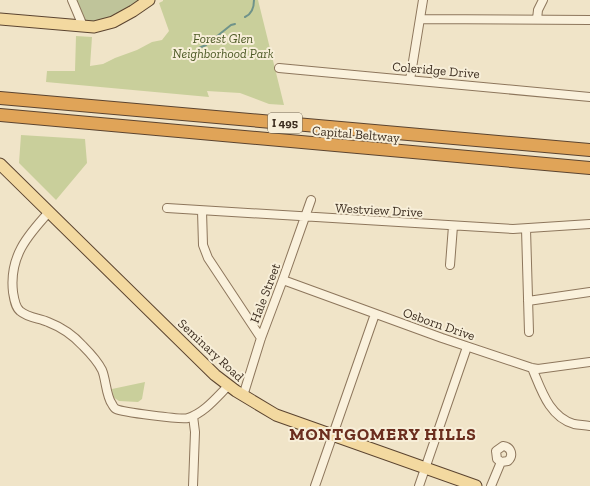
<svg xmlns="http://www.w3.org/2000/svg" width="590" height="486" font-family="'Zilla Slab',serif">
  <style>
    .green { fill: #c9cf9b }
    .cemetery { fill: #bfc49a }
    .lines { fill: none; stroke-linecap: round; stroke-linejoin: round }
    .stream { stroke: #6f938a; stroke-width: 2 }
    .minor-casing { stroke: #8d765c; stroke-width: 10 }
    .major-casing { stroke: #5b4430; stroke-width: 13 }
    .highway-casing { stroke: #5b4430; stroke-width: 14 }
    .minor { stroke: #faf1dc; stroke-width: 8 }
    .major { stroke: #f3d9a0; stroke-width: 11 }
    .highway { stroke: #e0a458; stroke-width: 12 }
    .labels { text-anchor: middle; dominant-baseline: central; stroke-width: 4; stroke-linejoin: round; paint-order: stroke }
    .shield { fill: #f7eed8; stroke: #756857; stroke-width: 1 }
    .shield-label { font-size: 12px; font-weight: bold; fill: #3d2e20 }
    .park-label { font-size: 13px; font-style: italic; fill: #4d5a26; stroke: #f7eed8 }
    .street-label { font-size: 13px; fill: #3d2e20; stroke: #f7eed8 }
    .district-label { font-size: 17px; font-weight: bold; letter-spacing: 1px; fill: #6b2e1e; stroke: #f7eed8 }
  </style>
  <rect width="100%" height="100%" fill="#f0e4c8"/>
  <!-- green -->
  <path class="green" d="M 163,0 L 258,0 L 284,105 L 269,104 L 240,93 L 207,91 L 209,97 L 46,82 L 47,71 L 75,71 L 76,36 L 92,37 L 90,66 L 103,64 L 115,58 L 137,50 L 152,42 L 162,40 L 169,31 L 159,3 L 163,1 Z
    M 21,135 L 85,139 L 87,163 L 56,200 L 19,163 Z
    M 145,382 L 142,399 L 138,402 L 119,401 L 113,397 L 112,389 Z"/>
  <!-- cemetery -->
  <path class="cemetery" d="M 76,0 L 141,0 L 128,9 L 102,21 L 85,23 Z"/>
  <g class="lines">
    <!-- stream -->
    <path class="stream" d="M 245,17 C 252,14 254,8 254,0
      M 199,48 L 206,45 L 231,25 L 235,24"/>
    <!-- minor casing -->
    <g class="minor-casing">
      <path id="minor" d="M 72,0 L 83,26
        M 420,19 L 590,20
        M 537,19 L 538,10 L 543,0
        M 279,68 L 590,97
        M 410,80 L 423,0
        M 167,208 L 513,229 L 590,224
        M 202,211 L 203,245 L 208,258 L 261,338
        M 49,212 C 27,236 9,257 13,292 C 14,298 15,307 20,311 C 28,318 39,318 48,322 C 61,327 74,336 83,346 C 90,353 97,360 102,370 C 106,379 106,396 112,404 C 113,406 114,408 116,409 C 122,412 182,420 188,418 C 204,413 216,398 228,386
        M 526,229 L 529,332
        M 450,265 L 453,226
        M 283,280 L 442,338 L 532,368 L 538,369 L 590,362
        M 528,301 L 590,292
        M 532,368 C 541,389 549,417 574,424 C 579,425 585,425 590,426
        M 243,396 L 261,338 L 282,282 L 311,200
        M 193,416 L 195,432 L 193,486
        M 315,486 L 375,314
        M 419,486 L 467,347
        M 491,486 L 501,462 L 497,459 L 496,451 L 503,446 C 511,447 514,455 508,461 L 501,462"/>
    </g>
    <!-- major casing -->
    <g class="major-casing">
      <path id="major" d="M 0,19 L 94,27 L 113,22 L 133,11 L 149,0
        M 0,164 L 215,375 L 236,391 L 276,415 L 476,486"/>
    </g>
    <!-- highway casing -->
    <g class="highway-casing">
      <path id="highway" d="M 0,98 L 590,150
        M 0,115 L 590,168"/>
    </g>
    <!-- minor -->
    <use href="#minor" class="minor"/>
    <!-- major -->
    <use href="#major" class="major"/>
    <!-- highway -->
    <use href="#highway" class="highway"/>
  </g>
  <g class="labels">
    <!-- shield labels -->
    <rect class="shield" x="268" y="113" width="34" height="20" rx="3"/>
    <g class="shield-label">
      <text x="285" y="123">I 495</text>
    </g>
    <!-- park labels -->
    <g class="park-label">
      <text x="223" y="38">Forest Glen<tspan x="223" dy="15">Neighborhood Park</tspan></text>
    </g>
    <!-- street labels -->
    <g class="street-label">
      <text transform="translate(436 70) rotate(5)">Coleridge Drive</text>
      <text transform="translate(356 134) rotate(5)">Capital Beltway</text>
      <text transform="translate(379 210) rotate(3)">Westview Drive</text>
      <text transform="translate(265 293) rotate(-69)">Hale Street</text>
      <text transform="translate(439 324) rotate(19)">Osborn Drive</text>
      <text transform="translate(211 350) rotate(43)">Seminary Road</text>
    </g>
    <!-- district labels -->
    <g class="district-label">
      <text x="383" y="434">MONTGOMERY HILLS</text>
    </g>
  </g>
</svg>
